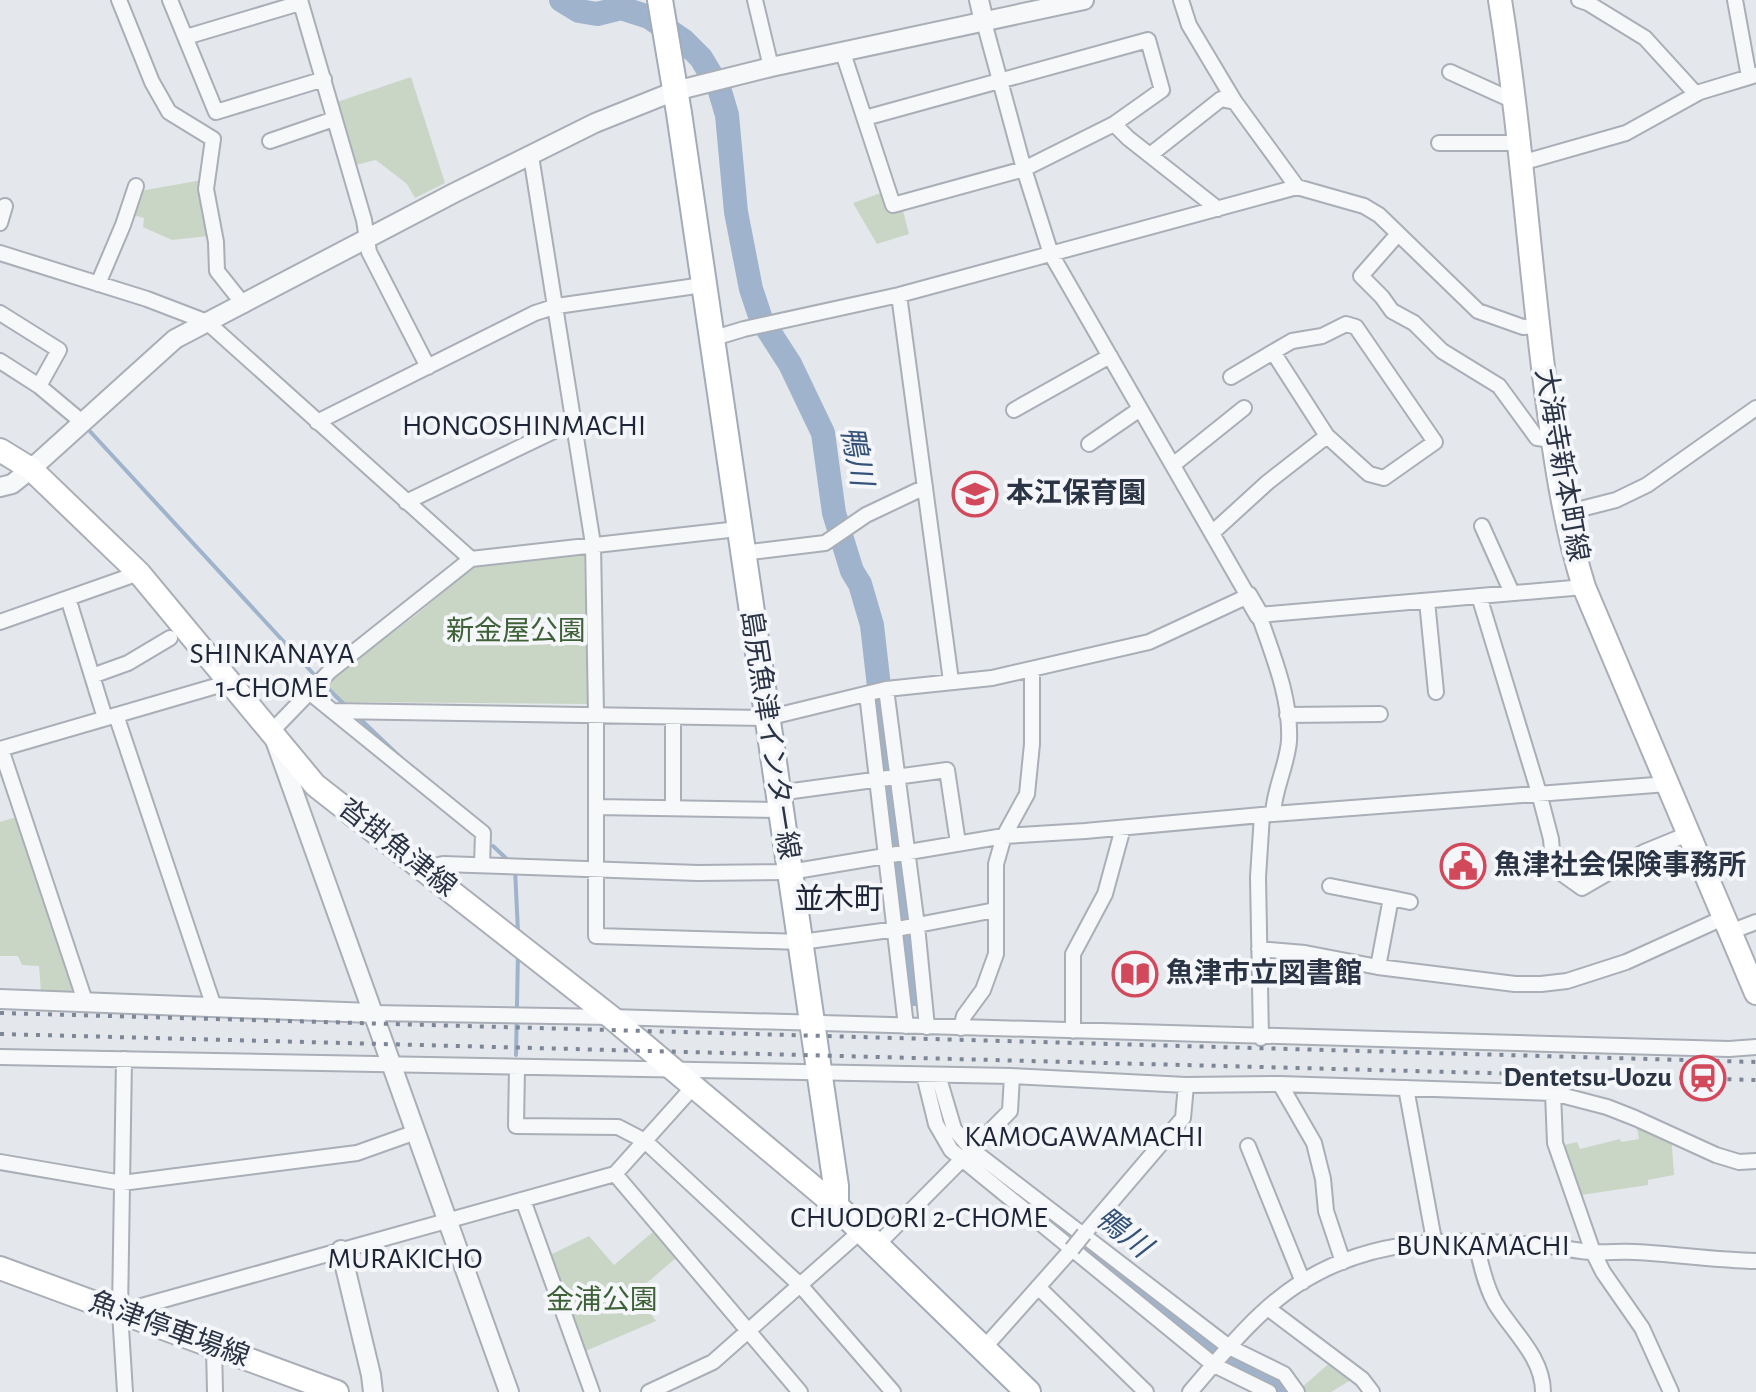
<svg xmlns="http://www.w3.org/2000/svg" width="1756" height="1392" font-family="'Alegreya Sans','Noto Sans JP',sans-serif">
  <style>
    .green { fill: #c9d6c5 }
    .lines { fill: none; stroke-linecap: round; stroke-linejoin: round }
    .stream { stroke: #9fb4cc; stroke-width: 4 }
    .river { stroke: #9fb4cc; stroke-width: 24 }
    .minor-casing { stroke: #a9aeb7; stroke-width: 18 }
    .tertiary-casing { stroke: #a9aeb7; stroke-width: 22 }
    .secondary-casing { stroke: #a9aeb7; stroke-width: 26 }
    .primary-casing { stroke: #a3abb8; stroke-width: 28 }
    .minor { stroke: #f7f8fa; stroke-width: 14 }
    .tertiary { stroke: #f7f8fa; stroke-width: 18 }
    .secondary { stroke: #fff; stroke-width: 22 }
    .primary { stroke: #fff; stroke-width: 24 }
    .rail { stroke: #7d8696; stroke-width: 4; stroke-dasharray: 4 8; stroke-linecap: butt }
    .minor-bridge-casing { stroke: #a9aeb7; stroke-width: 18; stroke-linecap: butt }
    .minor-bridge { stroke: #f7f8fa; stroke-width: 14 }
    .labels { text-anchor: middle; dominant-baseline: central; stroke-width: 8; stroke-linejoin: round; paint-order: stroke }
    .street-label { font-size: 28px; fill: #2b3445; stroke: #f4f6f9 }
    .poi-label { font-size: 28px; font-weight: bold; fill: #2b3445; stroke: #f4f6f9; text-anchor: start }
    .park-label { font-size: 28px; fill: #3f6138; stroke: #f4f6f9 }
    .neighbourhood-label { font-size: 30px; fill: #1d2536; stroke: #f4f6f9 }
    .water-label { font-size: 30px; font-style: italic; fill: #34527a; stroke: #f4f6f9 }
  </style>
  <rect width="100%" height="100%" fill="#e4e7ec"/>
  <!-- green -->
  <path class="green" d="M 411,77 L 445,183 L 415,198 L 407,184 L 376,160 L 347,167 L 331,104 Z
    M 202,180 L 208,236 L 172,240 L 143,227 L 144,218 L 124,213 L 129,193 Z
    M 889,190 L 901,203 L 909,234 L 877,244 L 853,203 Z
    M 584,554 L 588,704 L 342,702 L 329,687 L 334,676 L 416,615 L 477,564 Z
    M 17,817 L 74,993 L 41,992 L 39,966 L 22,965 L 18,956 L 0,956 L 0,822 Z
    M 1635,1118 L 1671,1133 L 1674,1175 L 1648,1180 L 1648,1185 L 1574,1196 L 1556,1147 L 1577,1142 L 1580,1149 L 1620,1139 L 1621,1142 L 1639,1139 Z
    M 654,1231 L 676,1258 L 636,1292 L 656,1321 L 583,1352 L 548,1256 L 589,1236 L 614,1265 Z
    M 1332,1361 L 1354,1378 L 1331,1392 L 1303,1392 L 1301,1388 Z"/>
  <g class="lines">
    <!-- stream -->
    <path class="stream" d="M 86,427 L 320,681 L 347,707
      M 357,716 L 400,757
      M 493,846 L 510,862
      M 515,869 L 518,932
      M 516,1055 L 518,953"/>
    <!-- river -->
    <path class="river" d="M 561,0 L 579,11 L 597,14 L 621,8 L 649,17 L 684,41 L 701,58 L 719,88 L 727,115 L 736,212 L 751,289 L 761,319 L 790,364 L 823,433 L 834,513 L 852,571 L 860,584 L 872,625 L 914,994
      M 937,1106 L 958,1144 L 984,1166
      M 1060,1226 L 1210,1342 L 1273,1376 L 1286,1392"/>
    <!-- minor casing -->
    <g class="minor-casing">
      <path id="minor" d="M 119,0 L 152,82 L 169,112 L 213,139 L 206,189 L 216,242 L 217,271 L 244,305
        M 170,0 L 216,112 L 324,79
        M 300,0 L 364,220 L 369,252 L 428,367
        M 755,0 L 771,67
        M 1181,0 L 1189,25 L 1235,102 L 1297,187
        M 1579,0 L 1588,3 L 1645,38 L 1696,94
        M 1735,0 L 1749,77
        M 186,37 L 300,3
        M 843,53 L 893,205 L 1024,169 L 1114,124 L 1162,90 L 1148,40 L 865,118
        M 1450,72 L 1514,101
        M 1114,124 L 1128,138 L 1218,209
        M 270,141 L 334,119
        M 1439,143 L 1519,143
        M 1150,155 L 1221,99 L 1235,102
        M 531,156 L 593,544 L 596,714 L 596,936 L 801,942 L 897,929 L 995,910
        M 1521,163 L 1626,133 L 1700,92 L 1756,75
        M 0,223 L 5,206
        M 1397,235 L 1361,276 L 1382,297 L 1392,311 L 1414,323 L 1442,351 L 1499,386 L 1537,438 L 1553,440
        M 0,253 L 147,299 L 207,322 L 471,559
        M 98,284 L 123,225 L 136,186
        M 899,295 L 951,681
        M 0,313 L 59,350 L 39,386
        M 711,339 L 744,329 L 899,295 L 1297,187 L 1364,206 L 1379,215 L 1478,311 L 1523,327 L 1539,326
        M 0,361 L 39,386 L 82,422
        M 1231,377 L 1273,352
        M 1014,410 L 1110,356
        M 317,422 L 535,313 L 557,306 L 703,285
        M 1089,444 L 1140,409
        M 1173,465 L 1244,408
        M 406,502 L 575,421
        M 1565,513 L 1616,500 L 1647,485 L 1756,408
        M 1482,526 L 1512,593
        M 1212,533 L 1268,482 L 1327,436 L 1273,352 L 1292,341 L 1322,336 L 1346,324 L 1356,327 L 1435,442 L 1384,478 L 1369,474 L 1327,436
        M 742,553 L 825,543 L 866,515 L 925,487
        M 1479,596 L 1539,793 L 1551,839 L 1553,863 L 1561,873 L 1582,888 L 1644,852 L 1688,834
        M 68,598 L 105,718
        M 1427,601 L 1436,692
        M 0,622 L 139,573
        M 92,676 L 128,663 L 170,638
        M 886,689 L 917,926 L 927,1027
        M 309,692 L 483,833 L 482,865
        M 867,694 L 906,1026
        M 332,711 L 767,718 L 886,689 L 992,678 L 1149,642 L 1248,596 L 1051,254 L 1024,169 L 984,22
        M 116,715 L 214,1007
        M 1287,715 L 1380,714
        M 673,718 L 673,808
        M 272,731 L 330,671 L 471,559 L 738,529
        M 0,749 L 230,682
        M 1,749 L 85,1001
        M 778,793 L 947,770 L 958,843
        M 596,807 L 781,810
        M 1273,814 C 1274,789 1287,766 1289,741 C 1291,698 1273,656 1259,615 L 1584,587
        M 425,868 L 443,864 L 698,873 L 790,872 L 1004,836 L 1085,831 L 1273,814 L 1668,784
        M 1330,886 L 1391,898
        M 1730,932 L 1756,922
        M 1259,949 L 1305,953 L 1378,967 L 1515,984 L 1541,984 L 1567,981 L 1626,962 L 1723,918
        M 1378,967 L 1391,898 L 1410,902
        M 371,1013 L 611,1017 L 1729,1049 L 1756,1047
        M 961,1028 L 964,1016 L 983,990 L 996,954 L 996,864 L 1004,836 L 1027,794 L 1032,744 L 1032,669
        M 1073,1031 L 1073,954 L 1105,894 L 1123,828
        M 1261,1038 L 1258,877 L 1262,815
        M 0,1057 L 1012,1076 L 1186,1085 L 1280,1084 L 1553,1093 L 1607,1107 L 1635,1118 L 1716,1155 L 1739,1162 L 1756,1161
        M 124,1059 L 120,1312 L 125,1392
        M 517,1067 L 516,1126 L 618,1127 L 645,1141 L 801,1286 L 893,1392
        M 924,1075 L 936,1124 L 951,1150 L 1214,1365 L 1269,1392
        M 938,1075 L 954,1129 L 971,1149 L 1229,1347 L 1284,1374 L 1297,1392
        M 1280,1084 L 1314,1143 L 1323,1179 L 1326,1211 L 1343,1262
        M 1406,1088 L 1434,1240
        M 1553,1093 L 1555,1143 L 1593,1252 L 1603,1272 L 1642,1328 L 1671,1392
        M 1248,1146 L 1303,1282
        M 0,1162 L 122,1183 L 357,1153 L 416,1132
        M 615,1174 L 800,1392
        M 523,1200 L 592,1392
        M 1084,1234 L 1183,1118 L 1186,1085
        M 1476,1242 C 1480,1262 1485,1285 1495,1303 C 1512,1331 1543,1357 1543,1392
        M 878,1244 L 1010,1111 L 1012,1076
        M 1038,1287 L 1146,1392
        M 1269,1309 L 1362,1379 L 1372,1392
        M 120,1312 L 615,1174 L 694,1086
        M 214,1347 L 215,1392
        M 983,1349 L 1072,1249
        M 649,1392 L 713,1362 L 862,1230
        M 1190,1392 C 1222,1355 1256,1312 1297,1285 C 1374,1235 1451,1239 1538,1245 C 1556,1246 1574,1251 1592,1252 C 1606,1253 1621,1251 1635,1252 C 1675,1254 1715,1260 1756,1261"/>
    </g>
    <!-- tertiary casing -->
    <g class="tertiary-casing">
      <path id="tertiary" d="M 979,0 L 984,22
        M 0,487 L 12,484 L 31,469 L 175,339 L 454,193 L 595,123 L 675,91 L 771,67 L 1084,0
        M 1248,596 L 1259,615
        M 276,743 L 509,1392
        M 0,999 L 371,1013
        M 341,1250 L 371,1375 L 373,1392"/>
    </g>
    <!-- secondary casing -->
    <g class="secondary-casing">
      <path id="secondary" d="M 1500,0 C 1521,130 1529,261 1546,391 C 1555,458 1564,523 1584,587 L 1756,993
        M 0,450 L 31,469 L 139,573 L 315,785 L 611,1017 L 836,1206
        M 0,1268 L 337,1392"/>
    </g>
    <!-- primary casing -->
    <g class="primary-casing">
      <path id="primary" d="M 660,0 L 679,113 L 836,1186 L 836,1206 L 1028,1392"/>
    </g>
    <!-- minor -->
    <use href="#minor" class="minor"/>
    <!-- tertiary -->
    <use href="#tertiary" class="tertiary"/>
    <!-- secondary -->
    <use href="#secondary" class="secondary"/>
    <!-- primary -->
    <use href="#primary" class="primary"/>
    <!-- rail -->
    <path class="rail" d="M 0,1013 L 1756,1062
      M 0,1034 L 1756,1080"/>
    <!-- minor-bridge casing -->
    <g class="minor-bridge-casing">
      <path id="minor-bridge" d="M 1072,1249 L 1084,1234"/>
    </g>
    <!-- minor-bridge -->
    <use href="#minor-bridge" class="minor-bridge"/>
  </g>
  <!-- icons -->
  <defs>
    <g id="school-ring" transform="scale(2.3)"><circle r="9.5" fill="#f4f6f9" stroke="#d1495b" stroke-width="1.5"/><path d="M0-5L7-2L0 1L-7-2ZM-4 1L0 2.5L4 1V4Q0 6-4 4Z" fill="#d1495b"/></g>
    <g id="civic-ring" transform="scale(2.3)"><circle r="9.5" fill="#f4f6f9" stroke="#d1495b" stroke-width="1.5"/><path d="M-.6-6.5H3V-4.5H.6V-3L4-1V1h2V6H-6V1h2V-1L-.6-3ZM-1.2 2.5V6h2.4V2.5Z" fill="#d1495b"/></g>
    <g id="library-ring" transform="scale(2.3)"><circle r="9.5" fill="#f4f6f9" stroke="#d1495b" stroke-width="1.5"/><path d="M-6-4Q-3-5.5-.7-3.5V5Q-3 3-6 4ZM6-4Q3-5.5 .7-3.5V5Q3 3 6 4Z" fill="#d1495b"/></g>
    <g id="station-ring" transform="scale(2.3)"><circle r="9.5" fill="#f4f6f9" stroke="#d1495b" stroke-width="1.5"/><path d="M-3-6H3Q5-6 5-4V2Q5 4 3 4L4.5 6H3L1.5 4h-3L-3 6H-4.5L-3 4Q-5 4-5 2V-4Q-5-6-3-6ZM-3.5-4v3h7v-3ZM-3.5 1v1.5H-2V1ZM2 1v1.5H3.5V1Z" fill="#d1495b"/></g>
  </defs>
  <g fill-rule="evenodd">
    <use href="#school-ring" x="975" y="494"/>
    <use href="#civic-ring" x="1463" y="866"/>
    <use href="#library-ring" x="1135" y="974"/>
    <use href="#station-ring" x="1703" y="1078"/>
  </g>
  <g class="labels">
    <!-- street labels -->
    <g class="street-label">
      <text transform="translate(1561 465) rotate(80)">大海寺新本町線</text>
      <text transform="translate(769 735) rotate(81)">島尻魚津インター線</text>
      <text transform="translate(397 848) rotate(38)">沓掛魚津線</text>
      <text transform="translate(169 1330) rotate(20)">魚津停車場線</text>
    </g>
    <!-- poi labels -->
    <g class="poi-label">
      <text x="1006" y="494">本江保育園</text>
      <text x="1494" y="866">魚津社会保険事務所</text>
      <text x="1166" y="974">魚津市立図書館</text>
      <text x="1672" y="1078" text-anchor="end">Dentetsu-Uozu</text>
    </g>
    <!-- park labels -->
    <g class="park-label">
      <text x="516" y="632">新金屋公園</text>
      <text x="602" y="1301">金浦公園</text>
    </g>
    <!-- neighbourhood labels -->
    <g class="neighbourhood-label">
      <text x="524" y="426">HONGOSHINMACHI</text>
      <text x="272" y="654">SHINKANAYA<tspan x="272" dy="34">1-CHOME</tspan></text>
      <text x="839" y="900">並木町</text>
      <text x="1084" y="1137">KAMOGAWAMACHI</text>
      <text x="919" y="1218">CHUODORI 2-CHOME</text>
      <text x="1483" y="1246">BUNKAMACHI</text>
      <text x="405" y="1259">MURAKICHO</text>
    </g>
    <!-- water labels -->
    <g class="water-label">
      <text transform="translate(856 456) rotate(79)">鴨川</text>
      <text transform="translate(1123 1233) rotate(38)">鴨川</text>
    </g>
  </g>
</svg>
